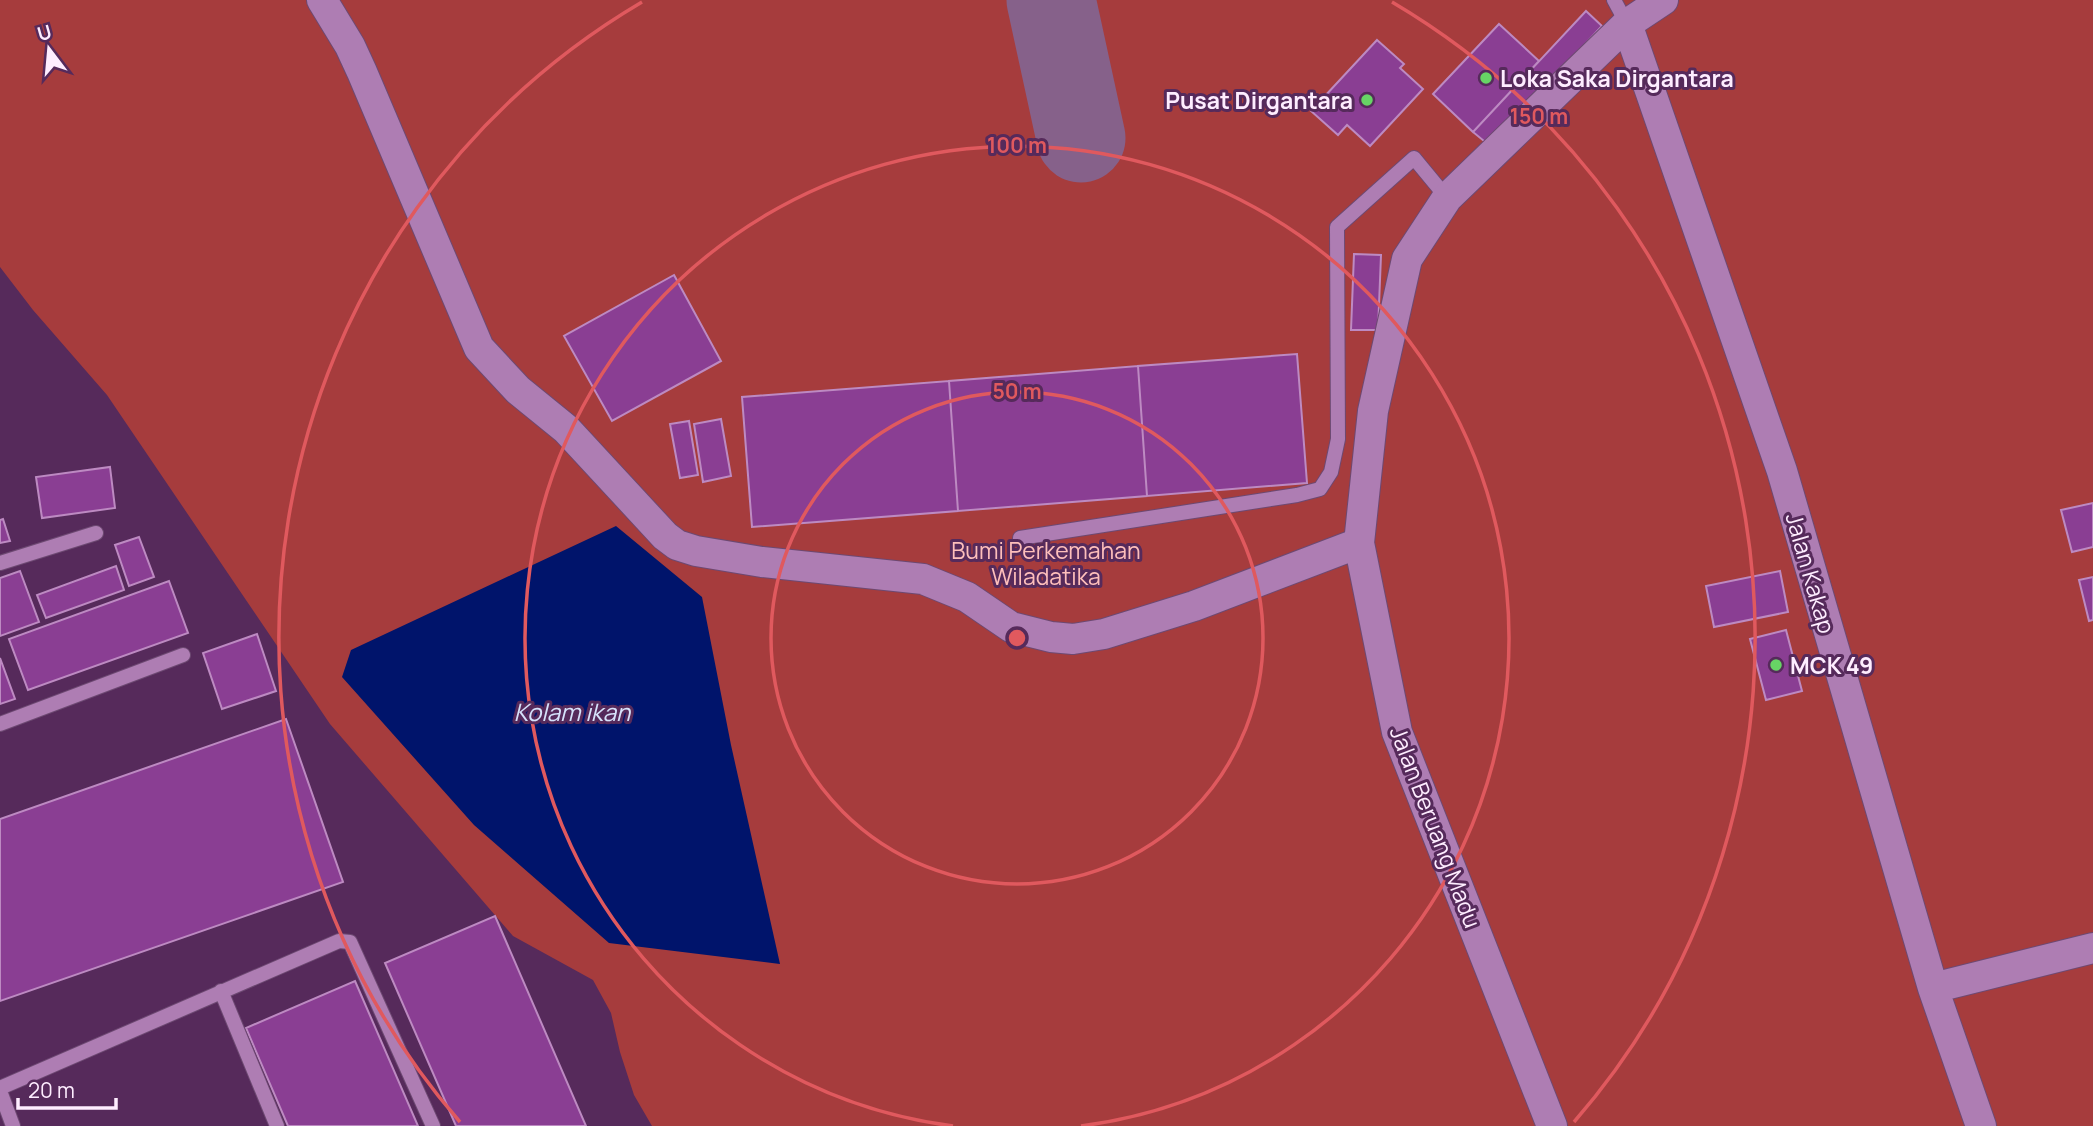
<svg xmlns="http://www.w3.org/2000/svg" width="2093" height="1126" font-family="Manrope,sans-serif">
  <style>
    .green { fill: #a63c3d }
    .water { fill: #00146b }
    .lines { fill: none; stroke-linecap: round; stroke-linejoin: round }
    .taxiway { stroke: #86618a; stroke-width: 89 }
    .building { fill: #8a3e93; stroke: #bd8ac2; stroke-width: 2 }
    .lane-casing { stroke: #6d4972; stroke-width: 16 }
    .street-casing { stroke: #6d4972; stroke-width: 32 }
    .lane { stroke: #ae7db3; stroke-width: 14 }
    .street { stroke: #ae7db3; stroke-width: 30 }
    .ring { fill: none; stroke: #e0595e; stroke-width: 3.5 }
    .poi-dot { fill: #67d465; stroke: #562a5b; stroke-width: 2.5 }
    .labels { text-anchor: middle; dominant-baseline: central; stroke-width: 6; stroke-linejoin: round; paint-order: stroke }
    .poi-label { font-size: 23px; font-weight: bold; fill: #feedff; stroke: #562a5b; text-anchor: start }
    .park-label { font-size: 23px; fill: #febfbb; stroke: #562a5b }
    .street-label { font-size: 23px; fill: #feedff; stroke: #562a5b }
    .water-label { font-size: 24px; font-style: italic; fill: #d5e2fb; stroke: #562a5b }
    .centre { fill: #e0595e; stroke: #562a5b; stroke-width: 3.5 }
    .ring-label { font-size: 21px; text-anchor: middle; font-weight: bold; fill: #e0595e; stroke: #562a5b; stroke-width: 6; stroke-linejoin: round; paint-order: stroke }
  </style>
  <rect width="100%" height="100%" fill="#562a5b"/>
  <!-- green -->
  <path class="green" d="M 0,0 L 2093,0 L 2093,1126 L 652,1126 L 634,1095 L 620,1052 L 611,1013 L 593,980 L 513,936 L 330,724 L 107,395 L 33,310 L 0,267 Z"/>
  <!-- water -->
  <path class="water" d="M 616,526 L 702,597 L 731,745 L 780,964 L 609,943 L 474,825 L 342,677 L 351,650 Z"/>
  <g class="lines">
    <!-- taxiway -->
    <path class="taxiway" d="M 1051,0 L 1081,138"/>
  </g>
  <!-- building -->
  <path class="building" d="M 1586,11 L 1602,26 L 1490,146 L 1473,132 Z
    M 1499,24 L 1539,61 L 1473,132 L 1433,94 Z
    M 1377,40 L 1404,64 L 1400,68 L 1423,89 L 1370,146 L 1347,125 L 1338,135 L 1311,111 Z
    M 1354,254 L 1381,255 L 1378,330 L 1351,330 Z
    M 674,275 L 721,361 L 612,421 L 564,336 Z
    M 1297,354 L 1307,483 L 1147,496 L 1138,366 Z
    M 1138,366 L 1147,496 L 958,511 L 949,381 Z
    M 949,381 L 958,511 L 752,527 L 742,397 Z
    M 721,419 L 731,476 L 703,482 L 694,424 Z
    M 689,421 L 698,475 L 680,478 L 670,424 Z
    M 110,467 L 115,508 L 42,518 L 36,477 Z
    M 2093,503 L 2093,547 L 2072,552 L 2061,510 Z
    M 3,519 L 10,541 L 0,543 L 0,520 Z
    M 139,537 L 154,577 L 129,586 L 115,545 Z
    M 116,566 L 124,590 L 46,618 L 37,595 Z
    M 20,571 L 39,622 L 0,636 L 0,578 Z
    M 1780,571 L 1788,612 L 1714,627 L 1706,586 Z
    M 2093,577 L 2093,620 L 2089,621 L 2079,580 Z
    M 169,581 L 188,633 L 28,690 L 9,639 Z
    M 1786,630 L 1802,691 L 1766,700 L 1750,639 Z
    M 257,634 L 276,691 L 222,709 L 203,653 Z
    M 0,658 L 15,699 L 0,704 Z
    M 286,719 L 343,882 L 0,1001 L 0,819 Z
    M 495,916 L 586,1126 L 456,1126 L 385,963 Z
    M 355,981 L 418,1126 L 288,1126 L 246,1028 Z"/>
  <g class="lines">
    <!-- lane casing -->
    <g class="lane-casing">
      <path id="lane" d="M 1614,0 L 1627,24
        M 1020,538 L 1297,495 L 1320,489 L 1331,472 L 1338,439 L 1337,227 L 1414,158 L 1447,198
        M 0,563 L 96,533
        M 0,724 L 183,655
        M 221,991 L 277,1126
        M 0,1088 L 339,941 L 350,942 L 433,1126
        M 0,1091 L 13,1126"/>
    </g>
    <!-- street casing -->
    <g class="street-casing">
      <path id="street" d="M 322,0 L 350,46 L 362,72 L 479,348 L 518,390 L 566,429 L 665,536 L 677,545 L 696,551 L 762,562 L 923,579 L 967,597 L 1011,627 L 1051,637 L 1073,639 L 1104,634 L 1194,606 L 1359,543
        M 1627,24 L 1782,471 L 1933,988 L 1981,1126
        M 1933,988 L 2093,948
        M 1552,1126 L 1397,732 L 1359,543 L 1373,411 L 1407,259 L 1447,198 L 1627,24 L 1663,0"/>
    </g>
    <!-- lane -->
    <use href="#lane" class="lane"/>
    <!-- street -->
    <use href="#street" class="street"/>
  </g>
  <!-- distance rings -->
  <g class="ring">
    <circle cx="1017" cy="638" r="246"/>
    <path d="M953 1126A492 492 0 1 1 1081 1126"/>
    <path d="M460 1122A738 738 0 0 1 642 2M1392 2A738 738 0 0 1 1574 1122"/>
  </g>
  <!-- markers -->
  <g class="poi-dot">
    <circle cx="1486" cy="78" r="7"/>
    <circle cx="1367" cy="100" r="7"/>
    <circle cx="1776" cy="665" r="7"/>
  </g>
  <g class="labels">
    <!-- poi labels -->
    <g class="poi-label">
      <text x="1500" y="78">Loka Saka Dirgantara</text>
      <text x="1353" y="100" text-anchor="end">Pusat Dirgantara</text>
      <text x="1790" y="665">MCK 49</text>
    </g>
    <!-- park labels -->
    <g class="park-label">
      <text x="1046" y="550">Bumi Perkemahan<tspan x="1046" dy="26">Wiladatika</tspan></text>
    </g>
    <!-- street labels -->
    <g class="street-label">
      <text transform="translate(1811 573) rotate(74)">Jalan Kakap</text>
      <text transform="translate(1436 827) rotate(69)">Jalan Beruang Madu</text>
    </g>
    <!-- water labels -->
    <g class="water-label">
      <text x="572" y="711">Kolam ikan</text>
    </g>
  </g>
  <circle cx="1017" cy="638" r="10" class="centre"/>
  <g class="ring-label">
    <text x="1539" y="124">150 m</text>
    <text x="1017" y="153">100 m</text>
    <text x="1017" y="399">50 m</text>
  </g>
  <!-- north arrow -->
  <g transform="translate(49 49) rotate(344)" stroke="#562a5b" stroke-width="5" paint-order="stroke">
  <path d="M0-5L12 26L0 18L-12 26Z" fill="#feedff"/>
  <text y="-10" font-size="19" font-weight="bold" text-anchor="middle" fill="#feedff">U</text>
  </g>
  <!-- scale -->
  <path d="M18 1098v10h98v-10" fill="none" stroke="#feedff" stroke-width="3.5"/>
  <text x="28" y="1098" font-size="21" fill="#feedff" stroke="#562a5b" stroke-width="5" paint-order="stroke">20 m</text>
</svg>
